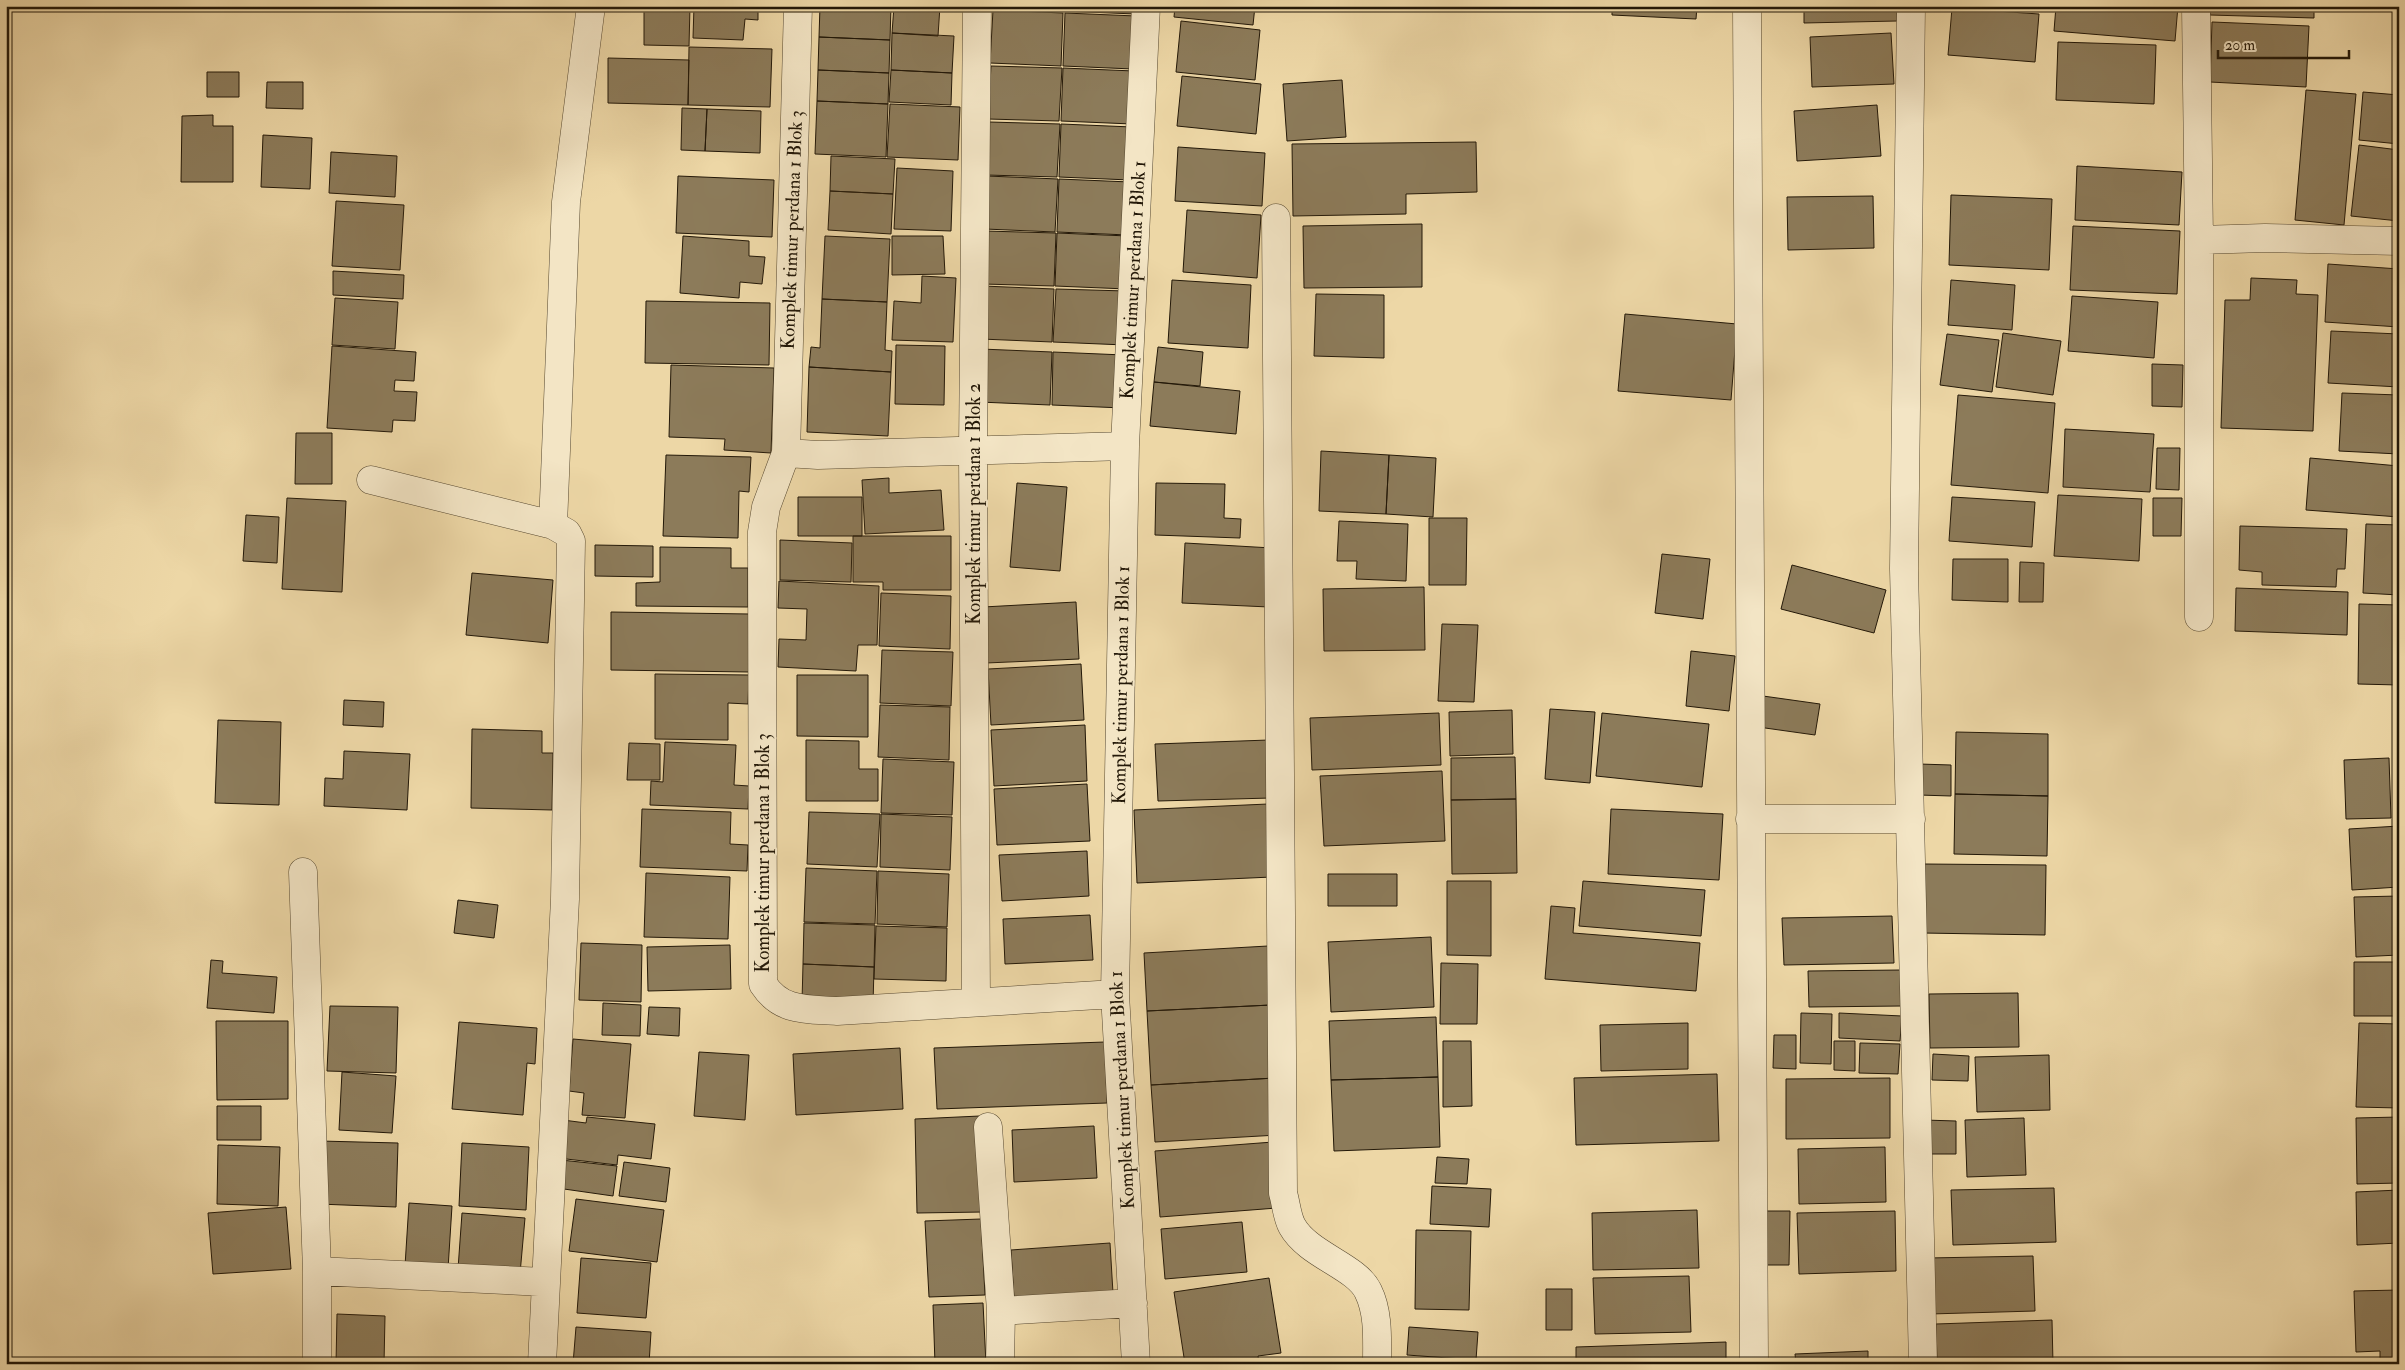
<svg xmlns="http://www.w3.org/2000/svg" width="2405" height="1370" font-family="'IM FELL Double Pica',serif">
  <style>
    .building { fill: #8c7b5a; stroke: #231808 }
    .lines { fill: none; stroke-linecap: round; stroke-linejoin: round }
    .minor-casing { stroke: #564830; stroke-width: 29 }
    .minor { stroke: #f3e5c5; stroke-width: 28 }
    .labels { text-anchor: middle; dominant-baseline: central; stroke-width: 4; stroke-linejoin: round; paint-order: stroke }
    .street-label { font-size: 19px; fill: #231808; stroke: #f3e5c5 }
  </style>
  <rect width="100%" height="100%" fill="#edd7a6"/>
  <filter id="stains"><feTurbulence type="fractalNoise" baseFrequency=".004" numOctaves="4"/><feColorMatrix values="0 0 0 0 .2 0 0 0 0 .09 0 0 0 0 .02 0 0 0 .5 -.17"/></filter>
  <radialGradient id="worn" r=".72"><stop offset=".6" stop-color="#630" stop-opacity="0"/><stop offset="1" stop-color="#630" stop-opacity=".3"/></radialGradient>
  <!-- building -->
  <path class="building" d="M 644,6 L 690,6 L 689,46 L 644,45 Z
    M 694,6 L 758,6 L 758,20 L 745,19 L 743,40 L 693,38 Z
    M 820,6 L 891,6 L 890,40 L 819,37 Z
    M 894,6 L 940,6 L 938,36 L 892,33 Z
    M 992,6 L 1063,6 L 1063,11 L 992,8 Z
    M 1065,6 L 1136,6 L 1135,14 L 1064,11 Z
    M 1175,6 L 1255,6 L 1253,25 L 1174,17 Z
    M 1612,6 L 1697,6 L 1696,19 L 1612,15 Z
    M 1804,6 L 1897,6 L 1897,21 L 1804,23 Z
    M 2056,6 L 2178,6 L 2175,41 L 2054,31 Z
    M 2210,6 L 2314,6 L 2314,18 L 2210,15 Z
    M 1952,8 L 2039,14 L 2035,62 L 1948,55 Z
    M 993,10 L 1063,13 L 1061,66 L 990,63 Z
    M 1065,13 L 1136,16 L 1133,69 L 1063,66 Z
    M 1181,21 L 1260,30 L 1255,80 L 1176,72 Z
    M 2212,22 L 2309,26 L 2306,87 L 2210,82 Z
    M 892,33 L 954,36 L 952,73 L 891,70 Z
    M 1891,33 L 1894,84 L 1812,87 L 1810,37 Z
    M 819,37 L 890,40 L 889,73 L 818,70 Z
    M 2058,42 L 2156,45 L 2154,104 L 2056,100 Z
    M 689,47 L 772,49 L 770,107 L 688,105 Z
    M 608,58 L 689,60 L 688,105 L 608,103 Z
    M 991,66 L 1062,68 L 1059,121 L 988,119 Z
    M 1063,68 L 1134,71 L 1132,124 L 1061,121 Z
    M 818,70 L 889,73 L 888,104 L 817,101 Z
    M 891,70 L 952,73 L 951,105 L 889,102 Z
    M 207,72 L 239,72 L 239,97 L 207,97 Z
    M 1182,76 L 1261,84 L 1256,134 L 1177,126 Z
    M 1342,80 L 1346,137 L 1287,141 L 1283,84 Z
    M 267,82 L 303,82 L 303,109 L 266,108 Z
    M 2306,90 L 2356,94 L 2344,225 L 2295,220 Z
    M 2363,92 L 2399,95 L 2399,144 L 2359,140 Z
    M 817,101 L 888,104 L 886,157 L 815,154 Z
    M 890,104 L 960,107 L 958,160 L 887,157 Z
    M 1877,105 L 1881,156 L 1797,161 L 1794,111 Z
    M 682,108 L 707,109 L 705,151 L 681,150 Z
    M 707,109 L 761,111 L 760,153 L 705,151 Z
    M 213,115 L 213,126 L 233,126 L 233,182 L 181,182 L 182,116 Z
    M 989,122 L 1060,124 L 1057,177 L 986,175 Z
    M 1061,124 L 1132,127 L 1130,180 L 1059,177 Z
    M 263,135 L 312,138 L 310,189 L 261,187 Z
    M 1476,142 L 1477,192 L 1406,194 L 1406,214 L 1293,216 L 1292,144 Z
    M 2359,145 L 2399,150 L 2399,221 L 2351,216 Z
    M 1178,147 L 1265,153 L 1262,206 L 1175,201 Z
    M 331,152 L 397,156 L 395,197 L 329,193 Z
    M 831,156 L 895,159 L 893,194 L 830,191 Z
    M 2077,166 L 2182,172 L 2179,225 L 2075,220 Z
    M 897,168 L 953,171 L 951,231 L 894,229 Z
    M 678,176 L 774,180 L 772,237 L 676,233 Z
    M 987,176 L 1058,179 L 1055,232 L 985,229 Z
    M 1059,179 L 1130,182 L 1128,235 L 1057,232 Z
    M 830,191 L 893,194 L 891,234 L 828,230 Z
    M 1951,195 L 2052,199 L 2049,270 L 1949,265 Z
    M 1873,196 L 1874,248 L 1788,250 L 1787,197 Z
    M 336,201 L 404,205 L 400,270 L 332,266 Z
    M 1187,210 L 1261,215 L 1257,278 L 1183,272 Z
    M 1422,224 L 1422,287 L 1304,288 L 1303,226 Z
    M 2073,226 L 2180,231 L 2177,294 L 2070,290 Z
    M 985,231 L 1056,233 L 1054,286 L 983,284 Z
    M 1057,233 L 1128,236 L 1127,289 L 1055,286 Z
    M 683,236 L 749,241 L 749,256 L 765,257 L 762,284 L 740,282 L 739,298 L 680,293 Z
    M 825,236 L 890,239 L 887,302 L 822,299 Z
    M 892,236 L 943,236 L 945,274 L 892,275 Z
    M 2328,264 L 2399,269 L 2399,327 L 2325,322 Z
    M 333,271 L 404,275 L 403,299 L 333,295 Z
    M 922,276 L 956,278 L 953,342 L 892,340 L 894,301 L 921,303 Z
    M 2251,278 L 2297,280 L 2296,294 L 2318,295 L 2313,431 L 2221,428 L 2225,300 L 2250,300 Z
    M 1172,280 L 1251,285 L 1248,348 L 1168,343 Z
    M 1951,280 L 2015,285 L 2012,330 L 1948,325 Z
    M 983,286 L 1054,289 L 1052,342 L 981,339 Z
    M 1056,289 L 1126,291 L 1125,345 L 1053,342 Z
    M 1316,294 L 1384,295 L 1384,358 L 1314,356 Z
    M 2072,296 L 2158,302 L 2154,358 L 2068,351 Z
    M 335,298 L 398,302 L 395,349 L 332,345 Z
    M 822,299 L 887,302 L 885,350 L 892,351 L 891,372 L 809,367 L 811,347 L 820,348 Z
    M 646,301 L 770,303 L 769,365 L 645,363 Z
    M 1625,314 L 1737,324 L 1731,400 L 1618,391 Z
    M 2331,331 L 2399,334 L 2399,387 L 2328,383 Z
    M 2003,333 L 2061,341 L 2053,395 L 1996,387 Z
    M 1947,334 L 1999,340 L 1992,392 L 1940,385 Z
    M 896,345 L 945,346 L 944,405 L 895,404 Z
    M 332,346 L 416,352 L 414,381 L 395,380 L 394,391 L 417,392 L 415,421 L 393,420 L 392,432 L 327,428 Z
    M 1158,347 L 1203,352 L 1200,386 L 1154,382 Z
    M 981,349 L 1052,352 L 1050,405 L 979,402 Z
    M 1053,352 L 1124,355 L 1123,408 L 1052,405 Z
    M 2152,364 L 2183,365 L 2182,407 L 2152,406 Z
    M 671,365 L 774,368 L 771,453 L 724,450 L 725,439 L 669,437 Z
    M 809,367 L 891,372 L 888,436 L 807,432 Z
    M 1154,382 L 1240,391 L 1236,434 L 1150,426 Z
    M 2342,393 L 2399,395 L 2399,454 L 2339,451 Z
    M 1958,395 L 2055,403 L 2048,493 L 1951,485 Z
    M 2065,429 L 2154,434 L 2150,492 L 2063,487 Z
    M 296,433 L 332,433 L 332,484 L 295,484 Z
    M 2157,448 L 2180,448 L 2179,490 L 2156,489 Z
    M 1321,451 L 1389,455 L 1386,514 L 1319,511 Z
    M 666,455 L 751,457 L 749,492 L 739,491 L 738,538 L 663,536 Z
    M 1389,455 L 1436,458 L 1433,517 L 1386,514 Z
    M 2310,458 L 2399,466 L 2399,517 L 2306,510 Z
    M 889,478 L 889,493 L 941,490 L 944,530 L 865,534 L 862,480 Z
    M 1017,483 L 1067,487 L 1060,571 L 1010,567 Z
    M 1156,483 L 1225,484 L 1224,518 L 1241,519 L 1240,538 L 1155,535 Z
    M 2058,495 L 2142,499 L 2139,561 L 2054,556 Z
    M 798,497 L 862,497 L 862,536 L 798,536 Z
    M 1952,497 L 2035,502 L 2032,547 L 1949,541 Z
    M 287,498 L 346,501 L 342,592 L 282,589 Z
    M 2153,498 L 2182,498 L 2181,536 L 2153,536 Z
    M 246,515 L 279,517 L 277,563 L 243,561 Z
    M 1429,518 L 1467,518 L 1466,585 L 1429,585 Z
    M 1339,521 L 1408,524 L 1406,581 L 1356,579 L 1357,561 L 1337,561 Z
    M 2366,524 L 2399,525 L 2399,595 L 2363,593 Z
    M 2240,526 L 2347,529 L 2345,569 L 2337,569 L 2336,587 L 2262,585 L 2262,572 L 2239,570 Z
    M 853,536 L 951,536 L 951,590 L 883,590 L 883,582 L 853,582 Z
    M 780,540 L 852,543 L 851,582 L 780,580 Z
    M 1185,543 L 1272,548 L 1269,607 L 1182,603 Z
    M 595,545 L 653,546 L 653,577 L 595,576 Z
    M 660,547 L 731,548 L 731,568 L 748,568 L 748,607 L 636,606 L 636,583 L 660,582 Z
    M 1662,554 L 1710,559 L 1703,619 L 1655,613 Z
    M 1953,559 L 2008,559 L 2008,602 L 1952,600 Z
    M 2020,562 L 2044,563 L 2043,602 L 2019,602 Z
    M 1792,565 L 1886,590 L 1874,633 L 1781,609 Z
    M 472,573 L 553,580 L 548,643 L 466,635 Z
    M 779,581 L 879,586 L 877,645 L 858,645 L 856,671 L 778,667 L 779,639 L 806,640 L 807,609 L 778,608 Z
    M 1424,587 L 1425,650 L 1324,651 L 1323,589 Z
    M 2236,588 L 2348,592 L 2347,635 L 2235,631 Z
    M 881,593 L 951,596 L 950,649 L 879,646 Z
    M 1076,602 L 1079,659 L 986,663 L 983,607 Z
    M 2359,604 L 2399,605 L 2399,685 L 2358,684 Z
    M 611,612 L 749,614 L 749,672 L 611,670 Z
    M 1442,624 L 1478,625 L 1474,702 L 1438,701 Z
    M 882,650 L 953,652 L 951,706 L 880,703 Z
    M 1691,651 L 1735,656 L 1729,711 L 1686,706 Z
    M 1081,664 L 1084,720 L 991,725 L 988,669 Z
    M 655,674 L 749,675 L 748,704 L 728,703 L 728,740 L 655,739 Z
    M 797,675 L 868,675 L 868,737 L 797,736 Z
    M 2396,695 L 2399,695 L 2399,740 L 2396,740 Z
    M 1763,696 L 1820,704 L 1815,735 L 1758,727 Z
    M 344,700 L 384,702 L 383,727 L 343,725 Z
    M 880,705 L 950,707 L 949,760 L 878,757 Z
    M 1550,709 L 1595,712 L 1590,783 L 1545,779 Z
    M 1512,710 L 1513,754 L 1450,756 L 1449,712 Z
    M 1439,713 L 1441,765 L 1312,770 L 1310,718 Z
    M 1602,713 L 1709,724 L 1702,787 L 1596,776 Z
    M 218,720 L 281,722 L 279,805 L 215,803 Z
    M 1085,725 L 1087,781 L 994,786 L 991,730 Z
    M 472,729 L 542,731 L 542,753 L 553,753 L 552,810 L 471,808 Z
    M 1956,732 L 2048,734 L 2048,796 L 1955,794 Z
    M 806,740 L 859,741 L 859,769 L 878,769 L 878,801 L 806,801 Z
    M 1269,740 L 1271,798 L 1158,801 L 1155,744 Z
    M 665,742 L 736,745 L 734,785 L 749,786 L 748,809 L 650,805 L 651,781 L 663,782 Z
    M 629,743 L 660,744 L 660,780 L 627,780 Z
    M 344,751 L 410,754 L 407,810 L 324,806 L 325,778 L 343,779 Z
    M 1515,757 L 1516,799 L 1451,800 L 1451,758 Z
    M 2389,758 L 2391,818 L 2346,819 L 2344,760 Z
    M 883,759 L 954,762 L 952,815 L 881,813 Z
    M 1919,764 L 1951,765 L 1951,796 L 1919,795 Z
    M 1442,771 L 1445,841 L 1324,846 L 1320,776 Z
    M 1087,784 L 1090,841 L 997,845 L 994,789 Z
    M 1955,794 L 2048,796 L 2047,856 L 1954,854 Z
    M 1516,799 L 1517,873 L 1452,874 L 1451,800 Z
    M 1268,804 L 1272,877 L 1137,883 L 1134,810 Z
    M 642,809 L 731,812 L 730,844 L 748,845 L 747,871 L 640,867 Z
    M 1611,809 L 1723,814 L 1719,880 L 1608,874 Z
    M 809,812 L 880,814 L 877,867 L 807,864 Z
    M 881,814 L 952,817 L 950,870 L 880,867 Z
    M 2399,826 L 2399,887 L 2352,890 L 2349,829 Z
    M 1087,851 L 1089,896 L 1002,901 L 999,855 Z
    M 1923,864 L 2046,865 L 2045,935 L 1922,933 Z
    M 806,868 L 877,871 L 875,924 L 804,922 Z
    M 878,871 L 949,874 L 947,927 L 877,924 Z
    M 646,873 L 730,877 L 728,939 L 644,937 Z
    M 1328,874 L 1397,874 L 1397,906 L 1328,906 Z
    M 1447,881 L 1491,881 L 1491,956 L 1447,955 Z
    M 1583,881 L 1705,890 L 1701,936 L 1579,926 Z
    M 2399,896 L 2399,955 L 2356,957 L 2354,897 Z
    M 458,900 L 498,905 L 494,938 L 454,933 Z
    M 1551,906 L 1575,908 L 1573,933 L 1700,943 L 1696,991 L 1545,979 Z
    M 1090,915 L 1093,960 L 1005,964 L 1003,919 Z
    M 1892,916 L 1894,963 L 1784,965 L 1782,918 Z
    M 804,923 L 875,925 L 874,967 L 803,964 Z
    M 876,926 L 947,928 L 946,981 L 874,979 Z
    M 1431,937 L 1434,1007 L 1331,1012 L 1328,942 Z
    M 581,943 L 642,945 L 641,1002 L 579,1000 Z
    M 730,945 L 731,989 L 648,991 L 647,947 Z
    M 1268,946 L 1271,1005 L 1147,1011 L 1144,953 Z
    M 211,960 L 223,961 L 222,973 L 277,977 L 274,1013 L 207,1008 Z
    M 2354,962 L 2399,962 L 2399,1016 L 2354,1016 Z
    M 1441,963 L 1478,964 L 1477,1024 L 1440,1024 Z
    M 803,964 L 874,967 L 873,1005 L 802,1002 Z
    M 1901,970 L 1901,1006 L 1809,1007 L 1808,971 Z
    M 2018,993 L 2019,1047 L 1930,1048 L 1929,994 Z
    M 603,1003 L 641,1005 L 640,1036 L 602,1035 Z
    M 1271,1005 L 1275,1078 L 1151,1085 L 1147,1011 Z
    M 330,1006 L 398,1007 L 396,1073 L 327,1071 Z
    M 649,1007 L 680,1008 L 679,1036 L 647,1034 Z
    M 1801,1013 L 1832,1014 L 1831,1064 L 1800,1063 Z
    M 1839,1013 L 1902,1016 L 1900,1041 L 1839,1038 Z
    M 1436,1017 L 1438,1077 L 1331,1080 L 1329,1021 Z
    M 216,1021 L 288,1021 L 288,1099 L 217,1100 Z
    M 459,1022 L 537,1028 L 535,1064 L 527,1063 L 523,1115 L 452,1109 Z
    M 1688,1023 L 1688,1069 L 1601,1071 L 1600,1025 Z
    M 2359,1023 L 2399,1024 L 2399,1108 L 2356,1107 Z
    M 1774,1035 L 1796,1035 L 1796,1069 L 1773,1068 Z
    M 573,1039 L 631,1044 L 625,1118 L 582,1115 L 584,1093 L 569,1091 Z
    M 1443,1041 L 1471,1041 L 1472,1106 L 1443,1107 Z
    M 1834,1041 L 1855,1041 L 1855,1071 L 1834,1070 Z
    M 1105,1042 L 1107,1103 L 937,1109 L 934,1048 Z
    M 1860,1043 L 1900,1044 L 1898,1074 L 1859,1073 Z
    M 900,1048 L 903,1109 L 796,1115 L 793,1054 Z
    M 699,1052 L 749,1055 L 745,1120 L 694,1116 Z
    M 1933,1054 L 1969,1056 L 1968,1081 L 1932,1080 Z
    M 2049,1055 L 2050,1110 L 1977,1112 L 1975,1057 Z
    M 342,1072 L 396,1076 L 392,1133 L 339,1130 Z
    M 1717,1074 L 1719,1141 L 1576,1145 L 1574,1078 Z
    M 1438,1077 L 1440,1147 L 1334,1151 L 1331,1080 Z
    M 1275,1078 L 1278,1135 L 1155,1142 L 1151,1085 Z
    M 1890,1078 L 1890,1138 L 1786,1139 L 1786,1079 Z
    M 217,1106 L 261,1106 L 261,1140 L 217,1140 Z
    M 980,1116 L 983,1212 L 917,1213 L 915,1119 Z
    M 587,1117 L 655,1124 L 651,1159 L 618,1155 L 617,1165 L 558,1158 L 563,1120 L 586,1123 Z
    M 2399,1117 L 2399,1183 L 2357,1184 L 2356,1118 Z
    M 2024,1118 L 2026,1175 L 1967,1177 L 1965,1120 Z
    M 1924,1120 L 1956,1121 L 1956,1154 L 1924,1154 Z
    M 1094,1126 L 1097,1178 L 1014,1182 L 1012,1130 Z
    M 320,1141 L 398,1143 L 396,1207 L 318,1204 Z
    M 1273,1142 L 1277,1208 L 1160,1217 L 1155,1151 Z
    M 462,1143 L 529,1147 L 526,1210 L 459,1206 Z
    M 218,1145 L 280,1147 L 278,1206 L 217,1204 Z
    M 1885,1147 L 1886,1202 L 1799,1204 L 1798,1149 Z
    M 1437,1157 L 1469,1159 L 1467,1184 L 1435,1183 Z
    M 561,1160 L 617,1166 L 613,1196 L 557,1188 Z
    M 624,1162 L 670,1168 L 666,1202 L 619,1196 Z
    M 1432,1186 L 1491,1189 L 1489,1227 L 1430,1224 Z
    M 2054,1188 L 2056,1242 L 1953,1245 L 1951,1190 Z
    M 2399,1190 L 2399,1243 L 2357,1245 L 2356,1192 Z
    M 576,1199 L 664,1210 L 657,1262 L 569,1251 Z
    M 409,1203 L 452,1206 L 448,1269 L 405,1266 Z
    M 286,1207 L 291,1269 L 213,1274 L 208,1213 Z
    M 1697,1210 L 1699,1268 L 1593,1270 L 1592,1213 Z
    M 1761,1211 L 1790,1211 L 1789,1265 L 1760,1265 Z
    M 1895,1211 L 1896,1271 L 1799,1274 L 1797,1213 Z
    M 462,1213 L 525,1218 L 520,1274 L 458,1269 Z
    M 981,1219 L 985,1295 L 929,1297 L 925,1221 Z
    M 1242,1222 L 1247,1272 L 1165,1279 L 1161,1229 Z
    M 1416,1230 L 1471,1231 L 1469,1310 L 1415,1309 Z
    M 1110,1243 L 1113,1293 L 1014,1299 L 1011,1250 Z
    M 2033,1256 L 2035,1311 L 1930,1314 L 1928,1258 Z
    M 581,1258 L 651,1263 L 646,1318 L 577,1313 Z
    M 1689,1276 L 1691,1332 L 1595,1334 L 1593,1278 Z
    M 1269,1278 L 1281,1353 L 1258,1356 L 1259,1364 L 1185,1364 L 1174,1292 Z
    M 1546,1289 L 1572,1289 L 1572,1330 L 1546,1330 Z
    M 2399,1290 L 2399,1364 L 2380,1364 L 2380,1351 L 2356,1352 L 2354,1291 Z
    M 983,1303 L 986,1364 L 935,1364 L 933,1305 Z
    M 337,1314 L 385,1316 L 384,1364 L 336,1364 Z
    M 2052,1320 L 2053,1364 L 1937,1364 L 1936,1324 Z
    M 576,1327 L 651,1332 L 649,1364 L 573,1364 Z
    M 1409,1327 L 1478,1332 L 1476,1360 L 1407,1355 Z
    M 1726,1342 L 1726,1364 L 1576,1364 L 1576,1347 Z
    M 1868,1351 L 1868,1364 L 1796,1364 L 1795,1354 Z
    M 1396,1362 L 1443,1364 L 1396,1364 Z"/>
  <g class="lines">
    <!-- minor casing -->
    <g class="minor-casing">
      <path id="minor" d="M 798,6 L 786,453 L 818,455 L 1125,446
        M 1747,6 L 1754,1364
        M 1911,6 L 1904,569 L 1923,1364
        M 2196,6 L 2199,240 L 2265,238 L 2399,241
        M 1276,218 L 1283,1193 C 1286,1203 1287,1217 1292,1226 C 1308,1255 1356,1266 1368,1291 C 1379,1313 1377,1340 1377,1364
        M 2199,240 L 2199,617
        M 786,453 L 766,507 L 762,532 L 763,984 C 781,1012 807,1009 837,1011 L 1115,994
        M 371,480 L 553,525 L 567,533 L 571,541 L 565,899 L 542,1364
        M 553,525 L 566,202 L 591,6
        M 1750,819 L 1911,819
        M 303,872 L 317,1271 L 544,1282
        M 976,1002 L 973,451 L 977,6
        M 988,1127 L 1001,1311 L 1000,1364
        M 317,1271 L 317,1364
        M 1001,1311 L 1133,1303
        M 1136,1364 L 1115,994 L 1125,446 L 1146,6"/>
    </g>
    <!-- minor -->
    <use href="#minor" class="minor"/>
  </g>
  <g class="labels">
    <!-- street labels -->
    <g class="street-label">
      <text transform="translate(792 230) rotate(-88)">Komplek timur perdana 1 Blok 3</text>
      <text transform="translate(1133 280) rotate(-87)">Komplek timur perdana 1 Blok 1</text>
      <text transform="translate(974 504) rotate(-90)">Komplek timur perdana 1 Blok 2</text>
      <text transform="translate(1121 685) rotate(-89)">Komplek timur perdana 1 Blok 1</text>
      <text transform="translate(763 853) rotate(-90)">Komplek timur perdana 1 Blok 3</text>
      <text transform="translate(1122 1090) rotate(-93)">Komplek timur perdana 1 Blok 1</text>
    </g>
  </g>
  <!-- margin -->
  <rect width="2405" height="1370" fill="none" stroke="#edd7a6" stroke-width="25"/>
  <rect x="8" y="8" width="2390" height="1355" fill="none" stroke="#231808" stroke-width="2.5"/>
  <rect x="12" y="12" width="2380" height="1345" fill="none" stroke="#231808"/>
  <!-- scale -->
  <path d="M2218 50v8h131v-8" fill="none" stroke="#231808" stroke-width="2.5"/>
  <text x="2225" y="50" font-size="15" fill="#231808" stroke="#f3e5c5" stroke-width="4" paint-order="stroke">20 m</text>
  <rect width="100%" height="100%" filter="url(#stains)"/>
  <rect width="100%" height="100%" fill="url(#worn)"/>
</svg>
